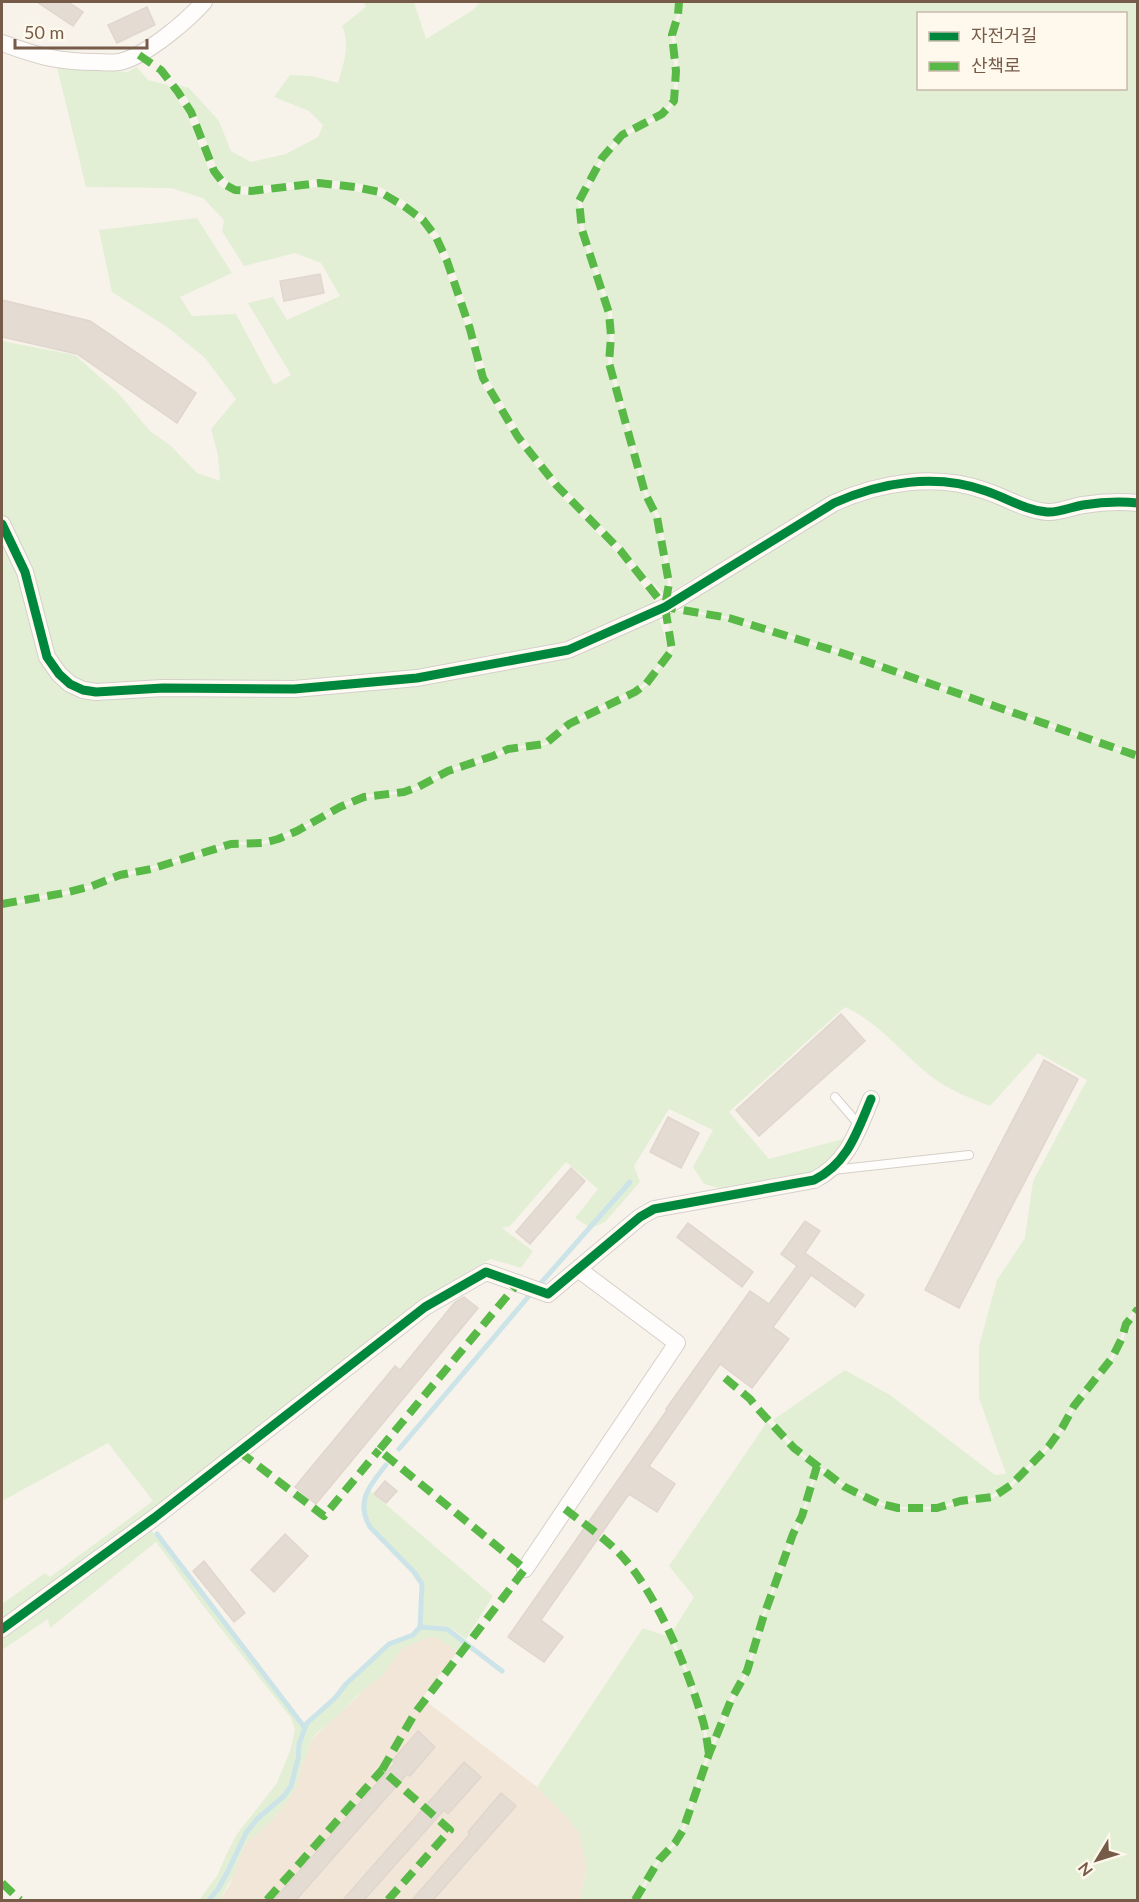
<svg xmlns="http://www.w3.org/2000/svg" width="1139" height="1902" font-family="Lato,'Noto Sans KR',sans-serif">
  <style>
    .residential { fill: #f1e6d8 }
    .green { fill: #e2efd5; fill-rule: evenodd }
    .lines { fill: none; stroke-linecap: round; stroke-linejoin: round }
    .stream { stroke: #cce4e8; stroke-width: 5 }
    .building { fill: #e4dbd2; stroke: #e0d6cd; stroke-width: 1.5 }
    .service-casing { stroke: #d6cfc8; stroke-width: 10 }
    .minor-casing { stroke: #d6cfc8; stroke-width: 18 }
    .service { stroke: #fefdfc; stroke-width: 8 }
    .minor { stroke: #fefdfc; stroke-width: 16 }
    .quiet { stroke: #58b947; stroke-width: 8; stroke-dasharray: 15 8; stroke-linecap: butt }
    .cycleway-casing { stroke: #fff8ec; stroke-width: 13 }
    .cycleway { stroke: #00873e; stroke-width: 9 }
  </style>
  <rect width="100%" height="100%" fill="#f7f3eb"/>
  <!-- residential -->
  <path class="residential" d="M 429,1637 L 437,1638 L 458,1651 L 422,1698 L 537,1787 L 568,1818 L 579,1833 L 587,1867 L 580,1900 L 219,1900 L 229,1886 L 245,1844 L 268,1824 L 283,1807 L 297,1785 L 302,1763 L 305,1759 L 311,1740 L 355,1699 L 363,1690 L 383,1675 L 401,1649 Z"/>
  <!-- green -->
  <path class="green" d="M 363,2 L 414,2 L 426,39 L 473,10 L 480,2 L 678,2 L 677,15 L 671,35 L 675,71 L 673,100 L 661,113 L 621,134 L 601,157 L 578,200 L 580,230 L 608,313 L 610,336 L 608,363 L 644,493 L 656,517 L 668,583 L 665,595 L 642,573 L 623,548 L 559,483 L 522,435 L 487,377 L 474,328 L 450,259 L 439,235 L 426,218 L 406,202 L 382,188 L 356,183 L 319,179 L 251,187 L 236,186 L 227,181 L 217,169 L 194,110 L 179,85 L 189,88 L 219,121 L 231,151 L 251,162 L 286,154 L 318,137 L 323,125 L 309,111 L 274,97 L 290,75 L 312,76 L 338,83 C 343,65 351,44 342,26 L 366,7 Z
    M 682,2 L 1137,2 L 1137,498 L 1051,508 L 958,477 L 898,475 L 872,480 L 851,487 L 811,509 L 672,591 L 668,558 L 660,516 L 647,492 L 612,363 L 614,336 L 612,312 L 584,230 L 582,201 L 604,159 L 624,137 L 663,116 L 676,102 L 679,71 L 675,35 L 680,15 ZM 918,14 L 1126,14 L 1126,88 L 918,88 Z
    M 57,67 L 127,72 L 137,67 L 148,80 L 168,85 L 187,114 L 210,173 L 221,187 L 234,194 L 251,195 L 296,189 L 319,187 L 354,191 L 379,196 L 402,209 L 420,223 L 433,239 L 443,262 L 467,330 L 479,380 L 515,439 L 553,488 L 617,553 L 655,602 L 591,634 L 544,647 L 424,671 L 345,681 L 96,686 L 73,679 L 52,656 L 12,530 L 2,513 L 2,341 L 75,355 L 119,394 L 150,431 L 170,445 L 197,473 L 220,481 L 218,455 L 211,429 L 236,399 L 205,358 L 167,327 L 112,292 L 99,230 L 197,218 L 232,273 L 180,297 L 192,316 L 236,314 L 274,385 L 291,375 L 248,303 L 273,297 L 287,320 L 340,296 L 321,263 L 295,253 L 244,266 L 222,231 L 224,220 L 203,198 L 171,188 L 86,187 Z
    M 946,489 L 988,499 L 1020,514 L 1065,517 L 1099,511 L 1137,508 L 1137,754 L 842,651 L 729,617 L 670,607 L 819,518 L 887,490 Z
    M 2,534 L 19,575 L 42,659 L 84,696 L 499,667 L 658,615 L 669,650 L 645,683 L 634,690 L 569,722 L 545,743 L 507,748 L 492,755 L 447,770 L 418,786 L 404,791 L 364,795 L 339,806 L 322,817 L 278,837 L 263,841 L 230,843 L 150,867 L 119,874 L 91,885 L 63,892 L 2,903 Z
    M 666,609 L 729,619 L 842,654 L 1137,757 L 1137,1306 L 1125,1323 L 1121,1337 L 1111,1357 L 1073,1405 L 1061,1427 L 1048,1445 L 1010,1484 L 992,1495 L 960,1500 L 937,1507 L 898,1507 L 878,1502 L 846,1486 L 807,1457 L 795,1447 L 773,1420 L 845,1370 L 890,1395 L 995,1475 L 1006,1474 L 979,1398 L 979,1346 L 997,1280 L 1025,1238 L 1033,1181 L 1087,1080 L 1038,1053 L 990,1106 C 970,1098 949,1090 932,1077 C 902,1054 880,1023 845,1007 L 729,1112 L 769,1159 L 850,1137 L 826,1169 L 738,1188 L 719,1188 L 704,1184 L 693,1167 L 713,1130 L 669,1109 L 634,1166 L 640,1182 L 605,1222 L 591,1228 L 575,1218 L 598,1189 L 566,1162 L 510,1226 L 502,1228 L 533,1251 L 521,1268 L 491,1259 C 414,1299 349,1357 281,1410 C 189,1481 96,1551 2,1620 L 2,1604 L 45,1573 L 50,1577 L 153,1501 L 108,1443 L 2,1501 L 2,906 L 64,895 L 92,888 L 120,877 L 151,870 L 231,845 L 263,844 L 279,840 L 297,832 L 340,808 L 364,798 L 404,793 L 419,789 L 448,772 L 494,758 L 508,750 L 546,745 L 570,725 L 636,693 L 647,685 L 673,649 Z
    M 1137,1311 L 1137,1900 L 637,1900 L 660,1860 L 676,1844 L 684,1830 L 710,1755 L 733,1701 L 748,1672 L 764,1618 L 795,1535 L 803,1517 L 818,1469 L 845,1488 L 877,1504 L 898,1509 L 937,1509 L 960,1503 L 993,1498 L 1012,1486 L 1050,1447 L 1063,1429 L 1075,1406 L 1113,1359 L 1124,1338 L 1127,1324 Z
    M 767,1422 L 793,1449 L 816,1467 L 801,1516 L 792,1534 L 762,1617 L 746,1671 L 730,1699 L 709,1750 L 705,1719 L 690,1676 L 671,1634 L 694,1597 L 669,1566 Z
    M 369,1490 L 493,1596 L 466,1639 L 448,1626 L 422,1625 L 424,1584 L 415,1571 L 371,1526 C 364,1514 363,1502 369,1490 Z
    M 151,1530 L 303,1728 L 297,1743 L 294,1773 L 290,1785 L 283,1795 L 256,1818 L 245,1832 L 226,1873 L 217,1888 L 207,1900 L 199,1900 L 217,1876 L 227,1853 L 237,1834 L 277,1783 L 290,1751 L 295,1730 L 291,1718 L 198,1599 L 156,1542 L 50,1628 L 48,1619 L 2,1650 L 2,1639 Z
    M 421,1628 L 446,1630 L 464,1642 L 458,1651 L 437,1638 L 429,1637 L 401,1649 L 383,1675 L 363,1690 L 332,1721 L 318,1732 L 311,1740 L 305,1759 L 302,1763 L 297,1785 L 293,1792 L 283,1807 L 268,1824 L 245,1844 L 234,1874 L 219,1900 L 211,1900 L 220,1889 L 247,1833 L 258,1820 L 285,1797 L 292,1787 L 300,1759 L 300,1744 L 308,1723 L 336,1699 L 347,1685 L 390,1645 L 414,1636 Z
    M 643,1628 L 669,1637 L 688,1678 L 702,1720 L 707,1754 L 682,1829 L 674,1842 L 658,1859 L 634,1900 L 580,1900 L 587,1867 L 579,1833 L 568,1818 L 537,1787 Z"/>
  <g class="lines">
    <!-- stream -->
    <path class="stream" d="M 540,1284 L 630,1182
      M 399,1449 L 529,1296
      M 157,1534 L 305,1728
      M 420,1627 L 447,1629 L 502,1671
      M 209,1900 L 218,1889 L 227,1873 L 246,1833 L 257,1819 L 284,1796 L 291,1786 L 298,1759 L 299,1744 L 307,1723 L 335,1698 L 346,1684 L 389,1644 L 413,1635 L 420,1627 L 422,1584 L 414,1572 L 370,1527 C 355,1501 370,1485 386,1465"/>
  </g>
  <!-- building -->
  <path class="building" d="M 37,2 L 68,2 L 83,12 L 73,26 Z
    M 147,7 L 155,25 L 117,43 L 108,25 Z
    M 320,274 L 324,293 L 284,301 L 280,281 Z
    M 2,300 L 90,321 L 196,393 L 177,423 L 77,354 L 2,337 Z
    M 841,1014 L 865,1041 L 759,1136 L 736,1110 Z
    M 1044,1060 L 1078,1079 L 959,1308 L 925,1290 Z
    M 668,1117 L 699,1133 L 681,1168 L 650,1152 Z
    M 571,1168 L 585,1181 L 530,1244 L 516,1232 Z
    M 805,1221 L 820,1231 L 805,1253 L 864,1295 L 855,1307 L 811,1275 L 773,1327 L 789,1339 L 752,1388 L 720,1364 L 649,1466 L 675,1484 L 657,1512 L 629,1494 L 541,1620 L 563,1637 L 544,1662 L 508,1637 L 667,1410 L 666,1409 L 750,1291 L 769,1304 L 797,1266 L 781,1254 Z
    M 688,1223 L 753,1272 L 742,1287 L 677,1237 Z
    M 464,1297 L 478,1308 L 316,1504 L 295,1487 L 395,1366 L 400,1370 L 455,1302 Z
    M 385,1481 L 397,1491 L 386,1503 L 374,1494 Z
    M 285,1534 L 308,1556 L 274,1592 L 251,1570 Z
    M 204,1561 L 245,1613 L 234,1622 L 193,1571 Z
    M 418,1731 L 435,1747 L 410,1776 L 407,1774 L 296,1900 L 274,1900 L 395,1763 L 392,1761 Z
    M 464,1762 L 481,1777 L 448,1814 L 444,1810 L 364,1900 L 343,1900 Z
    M 501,1793 L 516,1806 L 433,1900 L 412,1900 L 470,1834 L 468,1832 Z"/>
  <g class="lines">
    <!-- service casing -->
    <g class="service-casing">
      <path id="service" d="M 835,1097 L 860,1126
        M 833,1170 L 969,1155"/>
    </g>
    <!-- minor casing -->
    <g class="minor-casing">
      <path id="minor" d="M 2,43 C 37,56 58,62 96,62 C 104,62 115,64 123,61 C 148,54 187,21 204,2
        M 2,524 L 25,572 L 47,657 L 59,674 L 70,684 L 83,690 L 96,692 L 163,688 L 294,689 L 417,678 L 568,650 L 665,607 L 834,503 C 881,482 936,473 986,491 C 1007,498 1025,510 1047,512 C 1058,513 1071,507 1083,505 C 1101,502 1119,501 1138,503
        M 525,1569 L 677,1343 L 578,1269
        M 2,1629 L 154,1518 L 425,1307 L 486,1272 L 548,1294 L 640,1217 L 654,1209 L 814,1180 C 848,1163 857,1132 871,1099"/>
    </g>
    <!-- service -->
    <use href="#service" class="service"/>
    <!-- minor -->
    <use href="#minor" class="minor"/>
    <!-- quiet -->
    <path class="quiet" d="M 139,55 L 161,70 L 178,92 L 191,112 L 214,171 L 224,184 L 235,190 L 251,191 L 319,183 L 355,187 L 380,192 L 404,206 L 423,220 L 436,237 L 447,261 L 470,329 L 483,378 L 518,437 L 557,486 L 620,550 L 665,607 L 729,618 L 842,653 L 1138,756
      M 2,904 L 64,893 L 92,886 L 120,875 L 151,869 L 231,844 L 263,843 L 278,839 L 297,831 L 340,807 L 364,797 L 404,792 L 418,787 L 448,771 L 493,756 L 508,749 L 545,744 L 569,724 L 635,692 L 646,684 L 672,650 L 665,607 L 669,583 L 657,517 L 645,493 L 609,363 L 611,336 L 609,313 L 582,230 L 579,201 L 602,158 L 622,135 L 662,114 L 674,101 L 676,71 L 672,35 L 678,15 L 679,2
      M 725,1378 L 750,1399 L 758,1409 L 794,1448 L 845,1487 L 878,1503 L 898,1508 L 937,1508 L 960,1501 L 993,1497 L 1011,1485 L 1049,1446 L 1062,1428 L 1074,1406 L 1112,1358 L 1122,1338 L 1126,1324 L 1138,1309
      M 240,1452 L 324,1516 L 379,1450
      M 565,1509 C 583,1523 602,1536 618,1552 C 655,1589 688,1669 702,1718 C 706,1730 707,1742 709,1754
      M 2,1883 L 20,1900
      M 267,1900 L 382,1770
      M 388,1900 L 450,1830 L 382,1770 L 415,1713 L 525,1569 L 379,1450 L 518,1283
      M 635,1900 L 659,1860 L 675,1843 L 683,1830 L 709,1754 L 731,1700 L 747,1671 L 763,1618 L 793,1534 L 802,1516 L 817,1466"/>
    <!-- cycleway casing -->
    <g class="cycleway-casing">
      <path id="cycleway" d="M 2,524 L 25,572 L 47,657 L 59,674 L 70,684 L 83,690 L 96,692 L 163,688 L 294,689 L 417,678 L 568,650 L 665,607 L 834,503 C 881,482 936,473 986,491 C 1007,498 1025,510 1047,512 C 1058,513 1071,507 1083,505 C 1101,502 1119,501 1138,503
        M 2,1629 L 154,1518 L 425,1307 L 486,1272 L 548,1294 L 640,1217 L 654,1209 L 814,1180 C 848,1163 857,1132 871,1099"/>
    </g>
    <!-- cycleway -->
    <use href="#cycleway" class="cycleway"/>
  </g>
  <!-- border -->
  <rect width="1139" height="1902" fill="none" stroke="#765b49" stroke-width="6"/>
  <!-- legend -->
  <rect x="917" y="12" width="210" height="78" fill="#fff8ec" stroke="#c8b9ab" stroke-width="1.5"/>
  <rect x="929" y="32" width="30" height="9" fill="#00873e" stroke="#c8b9ab" stroke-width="1.5"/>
  <text x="971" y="42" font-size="18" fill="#765b49">자전거길</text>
  <rect x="929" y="62" width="30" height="9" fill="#58b947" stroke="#c8b9ab" stroke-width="1.5"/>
  <text x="971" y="72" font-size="18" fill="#765b49">산책로</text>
  <!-- north arrow -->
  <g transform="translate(1097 1860) rotate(232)" stroke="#fff8ec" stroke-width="4.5" paint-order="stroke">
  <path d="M0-4.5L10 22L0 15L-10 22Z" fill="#765b49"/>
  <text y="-9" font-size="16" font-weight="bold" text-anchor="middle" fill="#765b49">N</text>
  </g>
  <!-- scale -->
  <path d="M15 39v9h132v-9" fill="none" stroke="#765b49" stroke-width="3"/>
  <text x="24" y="39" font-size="18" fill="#765b49" stroke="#fff8ec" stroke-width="4.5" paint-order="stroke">50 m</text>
</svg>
